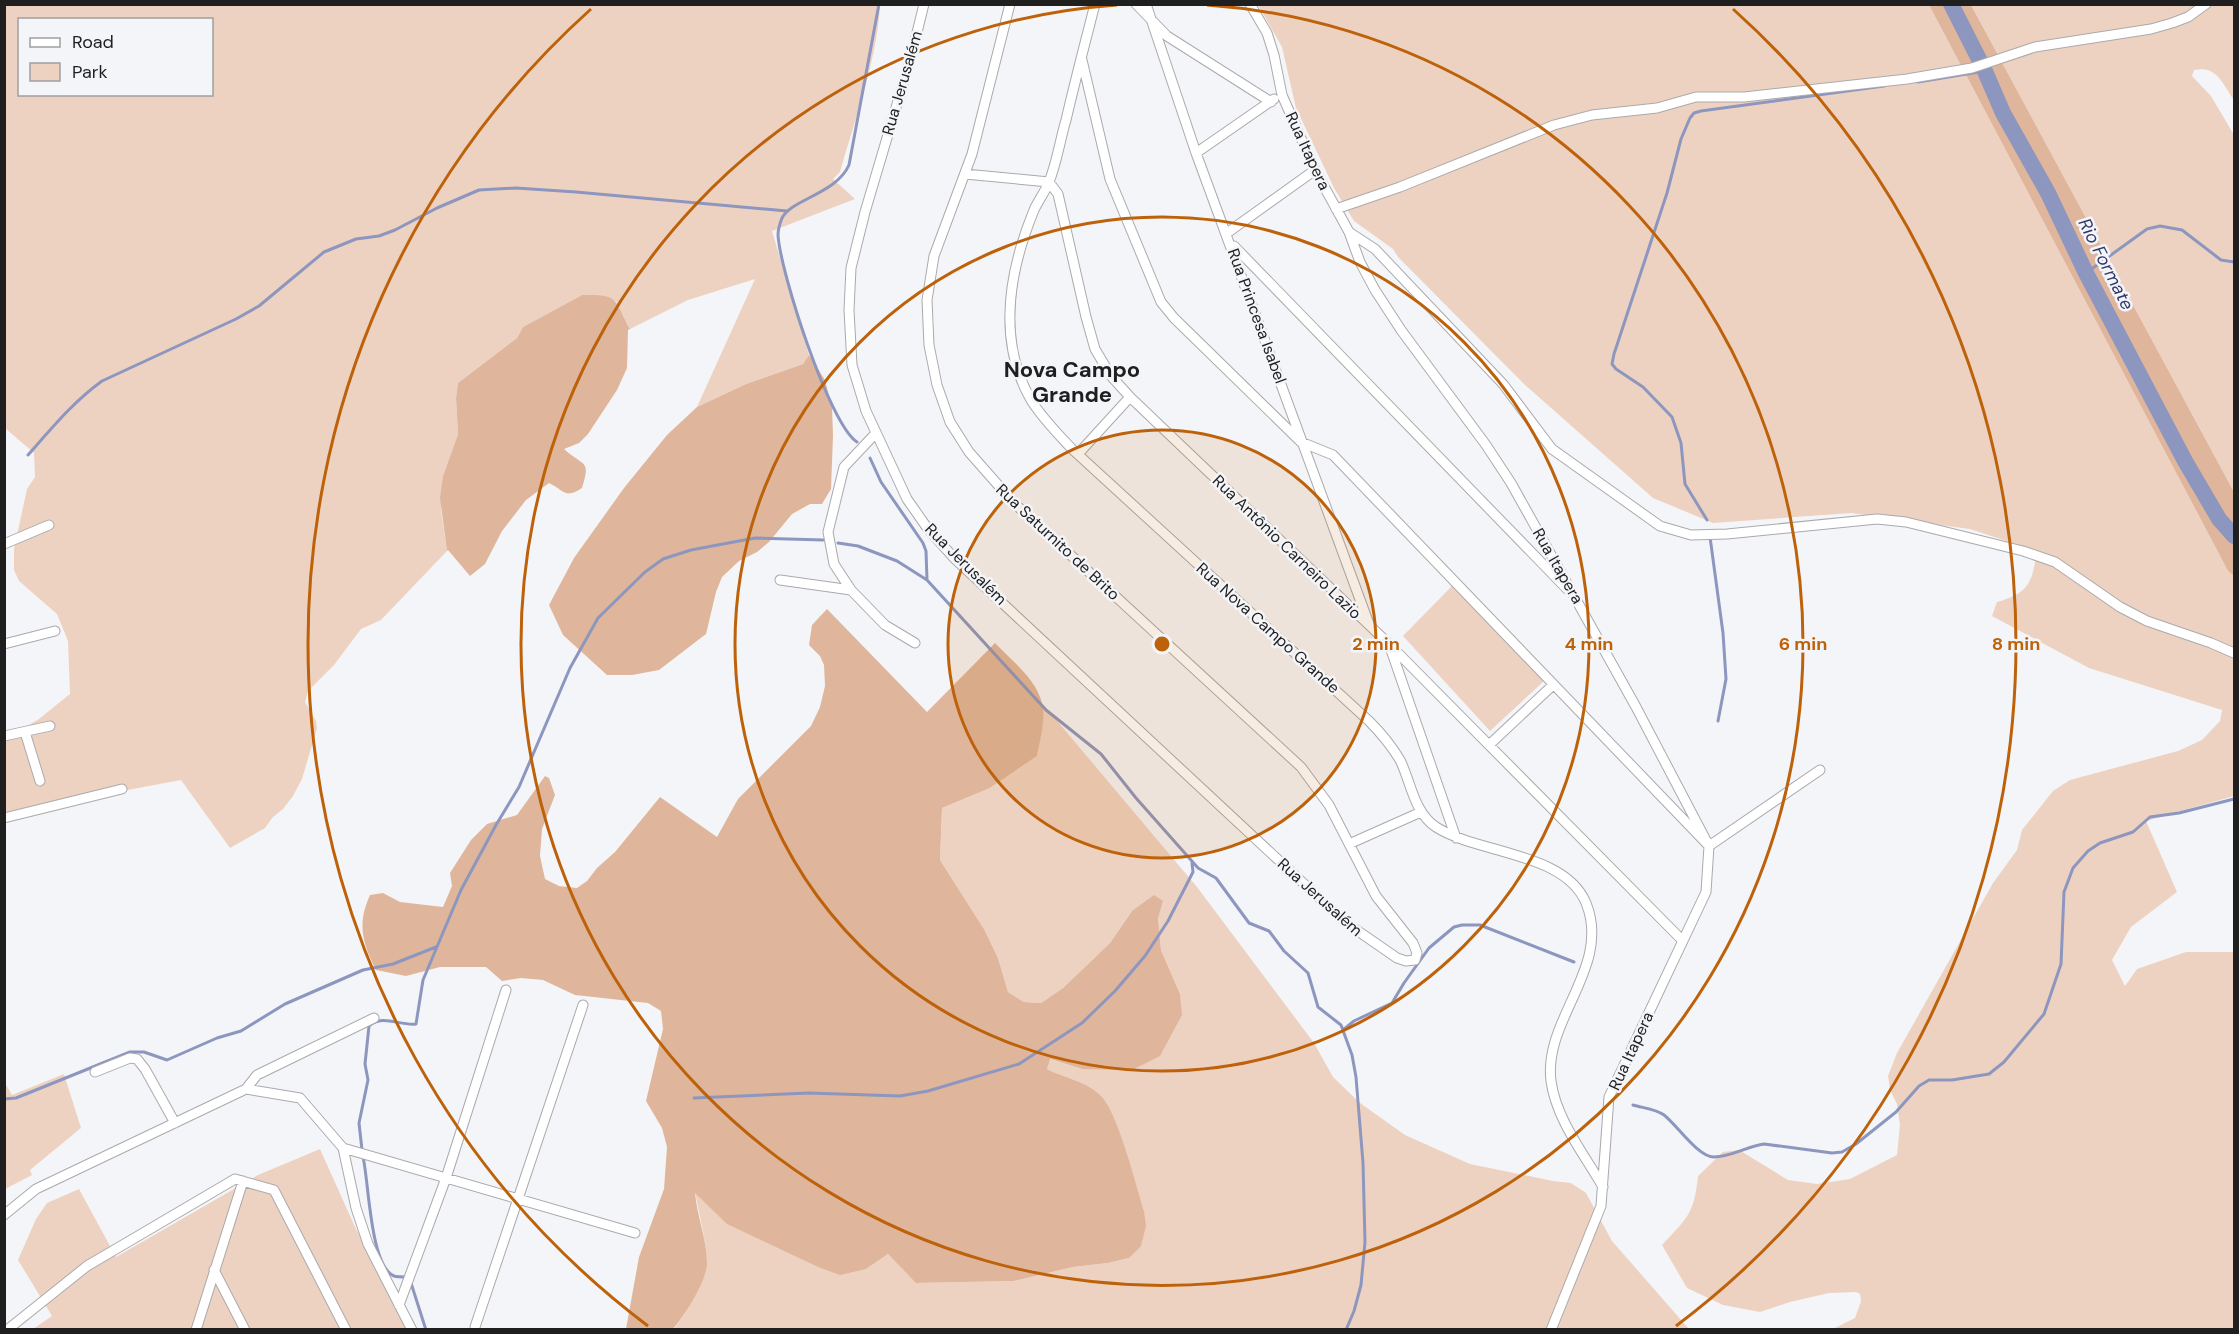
<svg xmlns="http://www.w3.org/2000/svg" width="2239" height="1334" font-family="'DM Sans',sans-serif">
  <style>
    .green { fill: #eed2c1; fill-rule: evenodd }
    .forest { fill: #dfb69b }
    .lines { fill: none; stroke-linecap: round; stroke-linejoin: round }
    .stream { stroke: #8d96be; stroke-width: 3 }
    .river { stroke: #8d96be; stroke-width: 16 }
    .street-casing { stroke: #aaaaad; stroke-width: 11 }
    .street { stroke: #fff; stroke-width: 9 }
    .ring { fill: none; stroke: #bd620a; stroke-width: 3 }
    .labels { text-anchor: middle; dominant-baseline: central; stroke-width: 5; stroke-linejoin: round; paint-order: stroke }
    .street-label { font-size: 16px; fill: #1f1f20; stroke: #f4f5f8 }
    .water-label { font-size: 18px; font-style: italic; fill: #31386d; stroke: #f4f5f8 }
    .district-label { font-size: 22px; font-weight: bold; fill: #1f1f20; stroke: #f4f5f8 }
    .centre { fill: #bd620a; stroke: #f4f5f8; stroke-width: 3 }
    .ring-label { font-size: 18px; text-anchor: middle; font-weight: bold; fill: #bd620a; stroke: #f4f5f8; stroke-width: 5; stroke-linejoin: round; paint-order: stroke }
  </style>
  <rect width="100%" height="100%" fill="#f4f5f8"/>
  <!-- green -->
  <path class="green" d="M 5,5 L 880,5 C 877,60 855,119 840,172 L 833,179 L 855,199 L 772,231 L 809,355 L 803,364 L 746,384 L 697,407 L 755,279 L 688,300 L 630,329 L 616,301 L 582,295 L 523,327 L 517,338 L 458,383 L 456,398 L 458,434 L 443,476 L 441,510 L 447,551 L 381,620 L 361,629 L 334,665 L 308,691 L 305,702 L 316,721 L 317,728 L 302,779 L 293,796 L 283,809 L 273,817 L 265,828 L 230,848 L 181,780 L 5,813 L 4,740 L 39,719 L 70,694 L 68,641 L 57,614 L 19,581 L 14,570 L 14,549 L 27,489 L 35,477 L 34,453 L 5,428 ZM 20,20 L 212,20 L 212,94 L 20,94 Z
    M 1258,5 L 1929,5 L 2228,571 L 2234,576 L 2234,796 L 2146,821 L 2177,892 L 2131,927 L 2112,960 L 2125,986 L 2137,969 L 2186,952 L 2234,952 L 2234,1329 L 1833,1329 L 1855,1318 L 1861,1301 L 1860,1294 L 1856,1292 L 1829,1293 L 1790,1302 L 1760,1312 L 1723,1305 L 1687,1288 L 1662,1245 C 1687,1218 1694,1215 1698,1176 L 1723,1152 L 1739,1150 L 1788,1180 L 1817,1184 L 1850,1179 L 1897,1155 L 1900,1125 L 1897,1104 L 1890,1090 L 1888,1076 L 1897,1053 L 1993,883 L 2017,850 L 2022,830 L 2053,791 L 2070,780 L 2178,751 L 2202,740 L 2220,721 L 2222,710 L 2089,668 L 1992,616 L 1997,602 C 2029,593 2032,583 2037,551 L 1970,529 L 1851,513 L 1713,523 L 1653,498 L 1523,383 L 1398,257 L 1393,249 L 1354,221 L 1334,188 L 1296,108 L 1282,47 Z
    M 1971,5 L 2234,5 L 2234,100 C 2222,83 2217,65 2194,70 L 2192,76 L 2211,96 L 2234,135 L 2234,492 Z
    M 1452,586 L 1544,681 L 1490,731 L 1403,636 Z
    M 1042,703 L 1197,887 L 1314,1043 L 1333,1077 L 1360,1103 L 1405,1135 L 1470,1164 L 1553,1181 L 1571,1183 L 1586,1193 L 1612,1241 L 1689,1329 L 673,1330 C 684,1317 708,1279 707,1262 C 706,1239 699,1215 695,1192 L 793,1254 L 818,1267 L 866,1269 L 888,1254 L 917,1283 L 1014,1281 L 1073,1267 L 1108,1263 L 1129,1258 L 1057,1074 L 1047,1069 L 1049,1059 L 1082,1069 L 1180,994 L 1161,950 L 1158,917 L 1132,911 L 1110,943 L 1063,988 L 1041,1003 L 1024,1002 L 1008,992 L 998,958 L 984,929 L 940,860 L 942,808 L 990,788 L 1037,756 L 1043,723 Z
    M 64,1074 L 81,1128 L 30,1170 L 32,1175 L 5,1189 L 5,1083 L 12,1095 Z
    M 320,1149 L 355,1227 L 407,1329 L 33,1329 L 52,1316 L 18,1260 L 36,1219 L 47,1203 L 79,1189 L 116,1257 L 258,1175 Z"/>
  <!-- forest -->
  <path class="forest" d="M 1929,5 L 1971,5 L 2234,492 L 2234,576 L 2228,571 Z
    M 582,295 C 620,294 614,299 630,329 L 628,330 L 627,368 L 617,390 L 588,434 L 579,443 L 564,449 C 584,467 591,459 582,488 C 565,499 565,491 549,483 L 526,500 L 502,531 L 485,564 L 470,576 L 448,550 L 447,551 L 440,498 L 443,476 L 458,434 L 456,398 L 458,383 L 517,338 L 523,327 Z
    M 809,355 L 825,380 L 832,408 L 833,436 L 831,489 L 822,504 L 810,504 L 792,514 L 769,542 L 757,552 L 739,561 L 722,577 L 716,592 L 706,634 L 659,670 L 632,675 L 607,675 L 563,635 L 549,605 L 574,558 L 624,488 L 667,435 L 697,407 L 746,384 L 803,364 Z
    M 827,609 L 927,712 L 995,643 C 1012,661 1036,679 1042,703 C 1046,720 1040,740 1037,756 L 990,788 L 942,808 L 940,860 L 984,929 L 998,958 L 1008,992 L 1024,1002 L 1041,1003 L 1063,988 L 1110,943 L 1132,911 L 1154,895 L 1163,901 L 1158,918 L 1161,950 L 1180,994 L 1182,1015 L 1160,1056 L 1132,1070 L 1082,1069 L 1050,1059 L 1047,1069 C 1064,1078 1088,1082 1101,1096 C 1118,1113 1136,1185 1144,1211 L 1146,1226 L 1141,1246 L 1129,1258 L 1108,1263 L 1073,1267 L 1014,1281 L 916,1283 L 888,1254 L 866,1269 L 840,1275 L 818,1267 L 727,1224 L 695,1193 C 697,1216 707,1240 707,1263 C 708,1279 684,1317 673,1329 L 626,1329 L 639,1257 L 664,1189 L 667,1147 L 662,1128 L 646,1101 L 663,1029 L 661,1011 L 648,1003 L 575,995 L 543,980 L 521,978 L 502,981 L 486,967 L 440,967 L 406,976 L 376,970 C 362,942 357,924 370,895 L 383,893 L 400,902 L 443,907 L 452,886 L 450,873 L 471,840 L 487,824 L 517,815 L 545,776 L 549,778 L 555,795 L 542,829 L 540,856 L 545,879 L 559,886 L 577,888 L 587,881 L 597,868 L 615,852 L 660,797 L 717,837 L 738,799 L 811,726 L 820,707 L 825,686 L 824,665 L 820,656 L 809,645 L 812,625 Z"/>
  <g class="lines">
    <!-- stream -->
    <path class="stream" d="M 1918,82 L 1985,71
      M 2086,273 L 2147,229 L 2160,226 L 2182,230 L 2221,260 L 2234,262
      M 857,442 C 829,424 780,271 778,235 C 778,229 780,223 782,218 C 792,199 836,194 849,165 L 879,4
      M 28,455 C 52,428 73,402 102,381 L 236,319 L 259,306 L 324,252 L 356,239 L 379,236 L 395,230 L 437,208 L 479,190 L 516,188 L 576,192 L 787,211
      M 870,458 L 881,482 L 923,543 L 926,551 L 927,580
      M 1707,520 L 1685,484 L 1681,443 L 1672,417 L 1643,387 L 1616,369 L 1612,364 L 1614,354 L 1667,193 L 1681,139 L 1690,118 L 1694,113 L 1701,111 L 1884,86
      M 1710,537 L 1723,633 L 1726,679 L 1718,721
      M 838,543 L 858,546 L 897,561 L 927,580 L 1046,710 L 1101,754 L 1136,798 L 1198,868 L 1216,878 L 1249,923 L 1269,931 L 1284,951 L 1308,973 L 1318,1007 L 1341,1025 L 1352,1055 L 1356,1077 L 1363,1163 L 1365,1242 L 1361,1285 L 1354,1311 L 1346,1330
      M 1343,1030 L 1354,1021 L 1392,1003 L 1404,983 L 1429,948 L 1454,927 L 1462,925 L 1480,925 L 1574,962
      M 694,1098 L 809,1093 L 900,1096 L 928,1091 L 1019,1064 L 1082,1023 L 1115,991 L 1145,956 L 1168,921 L 1193,872 L 1192,863
      M 4,1099 L 16,1098 L 130,1052 L 144,1052 L 167,1060 L 217,1038 L 241,1031 L 285,1004 L 363,970 L 393,964 L 436,947
      M 1633,1105 C 1643,1108 1656,1109 1664,1115 C 1677,1125 1698,1157 1714,1157 C 1731,1157 1748,1146 1764,1144 L 1832,1153 L 1842,1152 L 1856,1144 L 1896,1112 L 1919,1086 L 1929,1080 L 1952,1080 L 1989,1074 L 2004,1062 L 2044,1014 L 2061,964 L 2064,892 L 2073,868 L 2088,851 L 2100,843 L 2133,832 L 2150,817 L 2179,813 L 2234,799
      M 362,1150 L 359,1123 L 368,1080 L 365,1064 L 369,1026 C 382,1014 400,1026 416,1024 L 423,980 L 461,890 L 496,825 L 519,787 L 570,668 L 598,618 L 645,572 L 663,559 L 691,550 L 755,538 L 823,540
      M 363,1157 C 369,1182 370,1266 394,1276 C 397,1277 403,1277 407,1277
      M 411,1283 L 426,1330"/>
    <!-- river -->
    <path class="river" d="M 1951,4 L 1984,69 L 2003,113 L 2048,193 L 2086,273 L 2185,461 L 2219,519 L 2234,536"/>
    <!-- street casing -->
    <g class="street-casing">
      <path id="street" d="M 924,4 L 911,57 L 865,212 L 851,268 L 849,310 L 852,365 L 866,411 L 907,499 L 928,529 L 955,559 L 1345,922 L 1397,958 L 1406,961 L 1415,960 L 1417,953 L 1413,943 L 1376,896 L 1329,805 L 1301,767 L 1014,503 L 969,452 L 950,422 L 937,385 L 929,345 L 927,300 L 934,256 L 972,154 L 1010,4
        M 1095,4 C 1085,43 1075,81 1066,120 C 1060,140 1057,162 1049,182 C 1045,192 1038,201 1034,210 C 1009,271 997,341 1031,400 C 1042,418 1058,434 1072,449 L 1369,721 C 1381,733 1391,745 1400,760 C 1411,782 1414,813 1436,827 C 1478,854 1565,852 1586,903 C 1612,967 1543,1019 1551,1081 C 1556,1119 1584,1154 1603,1187
        M 1136,4 L 1167,36 L 1271,102
        M 1146,4 L 1196,153 L 1369,624
        M 1250,4 L 1267,33 L 1274,55 L 1282,95 L 1315,170 L 1349,232 L 1360,262 L 1375,290 L 1401,330 L 1486,445 L 1511,483 L 1636,707 L 1709,846 L 1706,892 L 1609,1097 L 1601,1206 L 1551,1330
        M 1082,60 L 1110,179 L 1161,302 L 1174,318 L 1301,442 L 1333,455 L 1709,846 L 1820,770
        M 1196,153 L 1274,99
        M 965,174 L 1049,182 L 1058,194 L 1086,317 L 1095,349 L 1111,376 L 1130,397 L 1389,644 L 1683,941
        M 1336,209 L 1400,187 L 1554,125 L 1592,115 L 1657,108 L 1696,97 L 1744,97 L 1907,79 L 1972,68 L 2035,47 L 2151,29 L 2172,23 L 2188,17 L 2206,4
        M 1349,232 L 1375,249 L 1503,384 L 1552,449 L 1660,526 L 1691,535 L 1727,534 L 1877,519 L 1906,522 L 2023,551 L 2055,562 L 2120,607 L 2147,621 L 2211,643 L 2234,653
        M 1227,233 L 1315,170
        M 1234,246 L 1567,589
        M 876,433 L 844,467 L 828,532 L 834,564 L 851,590 L 885,625 L 915,643
        M 1078,454 L 1130,397
        M 4,544 L 49,525
        M 780,580 L 851,590
        M 4,644 L 55,631
        M 1390,647 L 1456,838
        M 25,732 L 40,781
        M 4,736 L 50,726
        M 1489,745 L 1553,685
        M 4,818 L 122,789
        M 1349,844 L 1421,812
        M 95,1072 L 130,1058 L 137,1059 L 145,1069 L 175,1123
        M 246,1089 L 257,1075 L 374,1018
        M 343,1148 L 356,1208 L 368,1244 L 412,1330
        M 4,1215 L 36,1189 L 246,1089 L 300,1098 L 343,1148 L 635,1233
        M 214,1270 L 245,1330
        M 399,1305 L 446,1178 L 506,990
        M 475,1327 L 583,1005
        M 7,1330 L 87,1266 L 235,1179 L 274,1190 L 346,1330
        M 196,1330 L 243,1181"/>
    </g>
    <!-- street -->
    <use href="#street" class="street"/>
  </g>
  <!-- distance rings -->
  <circle cx="1162" cy="644" r="214" fill="#bd620a" fill-opacity=".12"/>
  <g class="ring">
    <circle cx="1162" cy="644" r="214"/>
    <circle cx="1162" cy="644" r="427"/>
    <path d="M1207 5A641 641 0 1 1 1117 5"/>
    <path d="M648 1326A854 854 0 0 1 591 9M1733 9A854 854 0 0 1 1676 1326"/>
  </g>
  <g class="labels">
    <!-- street labels -->
    <g class="street-label">
      <text transform="translate(902 83) rotate(-74)">Rua Jerusalém</text>
      <text transform="translate(1308 151) rotate(65)">Rua Itapera</text>
      <text transform="translate(1257 316) rotate(70)">Rua Princesa Isabel</text>
      <text transform="translate(1058 542) rotate(43)">Rua Saturnito de Brito</text>
      <text transform="translate(1287 547) rotate(44)">Rua Antônio Carneiro Lazio</text>
      <text transform="translate(966 564) rotate(45)">Rua Jerusalém</text>
      <text transform="translate(1558 566) rotate(60)">Rua Itapera</text>
      <text transform="translate(1268 628) rotate(42)">Rua Nova Campo Grande</text>
      <text transform="translate(1320 897) rotate(42)">Rua Jerusalém</text>
      <text transform="translate(1631 1051) rotate(-65)">Rua Itapera</text>
    </g>
    <!-- water labels -->
    <g class="water-label">
      <text transform="translate(2106 264) rotate(63)">Rio Formate</text>
    </g>
    <!-- district labels -->
    <g class="district-label">
      <text x="1072" y="369">Nova Campo<tspan x="1072" dy="25">Grande</tspan></text>
    </g>
  </g>
  <circle cx="1162" cy="644" r="9" class="centre"/>
  <g class="ring-label">
    <text x="1376" y="650">2 min</text>
    <text x="1589" y="650">4 min</text>
    <text x="1803" y="650">6 min</text>
    <text x="2016" y="650">8 min</text>
  </g>
  <!-- border -->
  <rect width="2239" height="1334" fill="none" stroke="#1f1f20" stroke-width="12"/>
  <!-- legend -->
  <rect x="18" y="18" width="195" height="78" fill="#f4f5f8" stroke="#9f9fa2" stroke-width="1.5"/>
  <rect x="30" y="38" width="30" height="9" fill="#ffffff" stroke="#9f9fa2" stroke-width="1.5"/>
  <text x="72" y="48" font-size="18" fill="#1f1f20">Road</text>
  <rect x="30" y="63" width="30" height="18" fill="#eed2c1" stroke="#9f9fa2" stroke-width="1.5"/>
  <text x="72" y="78" font-size="18" fill="#1f1f20">Park</text>
</svg>
